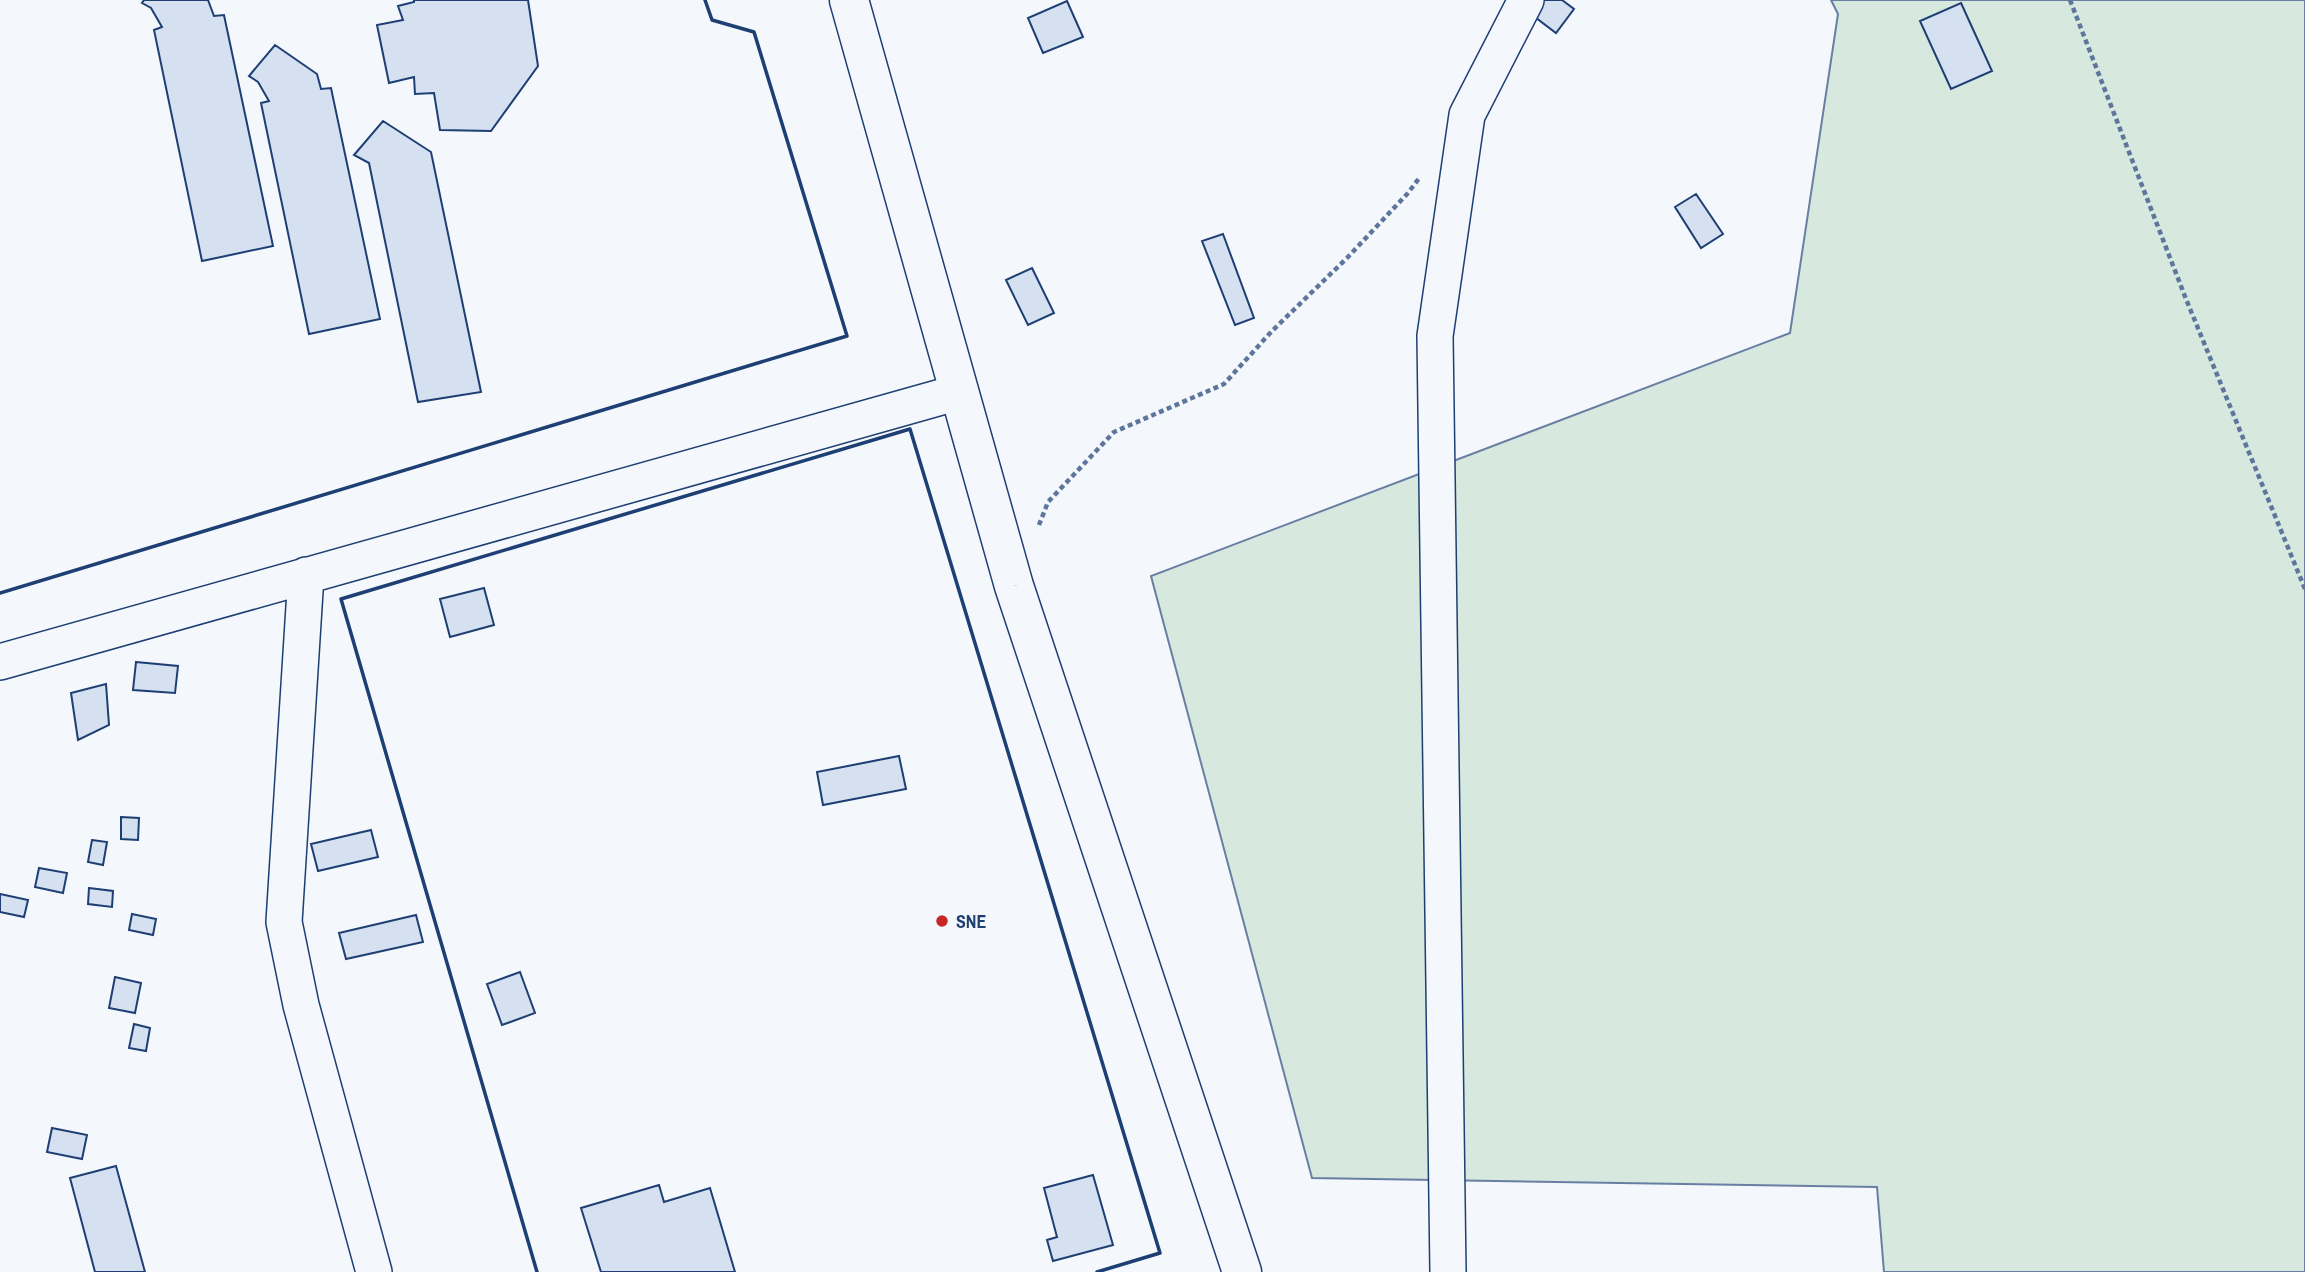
<svg xmlns="http://www.w3.org/2000/svg" width="2305" height="1272" font-family="'Archivo Narrow',sans-serif">
  <style>
    .green { fill: #d7e8df; stroke: #687fa3; stroke-width: 2 }
    .building { fill: #d5e0f0; stroke: #1d3f73; stroke-width: 2 }
    .lines { fill: none; stroke-linecap: round; stroke-linejoin: round }
    .street-casing { stroke: #1d3f73; stroke-width: 38 }
    .primary-casing { stroke: #1d3f73; stroke-width: 41 }
    .path { stroke: #5e769c; stroke-width: 4.5; stroke-dasharray: 5 3.5; stroke-linecap: butt }
    .street { stroke: #f4f7fb; stroke-width: 35 }
    .primary { stroke: #f4f7fb; stroke-width: 38 }
    .wall { stroke: #1d3f73; stroke-width: 3.5 }
    .poi-dot { fill: #c62828; stroke: #f4f7fb; stroke-width: 2.5 }
    .labels { text-anchor: middle; dominant-baseline: central; stroke-width: 5; stroke-linejoin: round; paint-order: stroke }
    .poi-label { font-size: 18px; font-weight: bold; fill: #1d3f73; stroke: #f4f7fb; text-anchor: start }
  </style>
  <rect width="100%" height="100%" fill="#f4f7fb"/>
  <!-- green -->
  <path class="green" d="M 1831,0 L 2305,0 L 2305,1272 L 1884,1272 L 1877,1187 L 1312,1178 L 1151,576 L 1790,333 L 1838,14 Z"/>
  <!-- building -->
  <path class="building" d="M 144,0 L 208,0 L 214,16 L 224,15 L 273,246 L 202,261 L 154,30 L 162,27 L 151,8 L 142,3 Z
    M 414,0 L 528,0 L 538,66 L 491,131 L 440,130 L 434,93 L 415,94 L 414,77 L 389,83 L 377,25 L 403,20 L 398,6 L 414,2 Z
    M 1536,0 L 1562,0 L 1574,9 L 1556,33 L 1527,11 Z
    M 1067,1 L 1083,37 L 1043,53 L 1028,18 Z
    M 1961,3 L 1992,71 L 1951,89 L 1920,21 Z
    M 275,45 L 317,74 L 321,89 L 331,88 L 380,319 L 309,334 L 261,103 L 269,101 L 258,82 L 249,76 Z
    M 383,121 L 431,152 L 481,392 L 418,402 L 369,163 L 354,155 Z
    M 1696,194 L 1723,234 L 1701,248 L 1675,207 Z
    M 1223,234 L 1254,318 L 1235,325 L 1202,241 Z
    M 1032,268 L 1054,313 L 1028,325 L 1006,280 Z
    M 484,588 L 494,625 L 450,637 L 440,599 Z
    M 136,662 L 178,666 L 175,693 L 133,690 Z
    M 106,684 L 109,725 L 78,740 L 71,693 Z
    M 899,756 L 906,789 L 823,805 L 817,772 Z
    M 121,817 L 139,818 L 138,840 L 121,839 Z
    M 371,830 L 378,857 L 318,871 L 311,844 Z
    M 92,840 L 107,842 L 103,865 L 88,862 Z
    M 39,868 L 67,873 L 63,893 L 35,887 Z
    M 89,888 L 113,891 L 112,907 L 88,904 Z
    M 0,894 L 28,900 L 24,917 L 0,912 Z
    M 132,914 L 156,919 L 153,935 L 129,930 Z
    M 416,915 L 423,942 L 346,959 L 339,933 Z
    M 520,972 L 535,1013 L 502,1025 L 487,984 Z
    M 115,977 L 141,983 L 135,1013 L 109,1008 Z
    M 134,1024 L 150,1028 L 146,1051 L 129,1048 Z
    M 52,1128 L 87,1135 L 82,1159 L 47,1152 Z
    M 116,1166 L 145,1272 L 95,1272 L 70,1178 Z
    M 1093,1175 L 1113,1245 L 1053,1261 L 1047,1240 L 1057,1237 L 1044,1188 Z
    M 659,1185 L 664,1202 L 710,1188 L 735,1272 L 601,1272 L 581,1208 Z"/>
  <g class="lines">
    <!-- street casing -->
    <g class="street-casing">
      <path id="street" d="M 306,575 L 284,922 L 301,1005 L 374,1272
        M 0,662 L 959,392
        M 1448,1272 L 1435,336 L 1467,115 L 1526,0"/>
    </g>
    <!-- primary casing -->
    <g class="primary-casing">
      <path id="primary" d="M 849,0 L 1014,586 L 1242,1272"/>
    </g>
    <!-- path -->
    <path class="path" d="M 2070,0 L 2186,299 L 2305,589
      M 1039,525 L 1048,502 L 1114,432 L 1224,384 L 1272,331 L 1347,258 L 1408,193 L 1420,177"/>
    <!-- street -->
    <use href="#street" class="street"/>
    <!-- primary -->
    <use href="#primary" class="primary"/>
    <!-- wall -->
    <path class="wall" d="M 0,593 L 847,336 L 754,32 L 712,20 L 705,0
      M 537,1272 L 341,599 L 910,429 L 1160,1253 L 1097,1272"/>
  </g>
  <!-- markers -->
  <circle class="poi-dot" cx="942" cy="921" r="7"/>
  <g class="labels">
    <!-- poi labels -->
    <g class="poi-label">
      <text x="956" y="921">SNE</text>
    </g>
  </g>
</svg>
